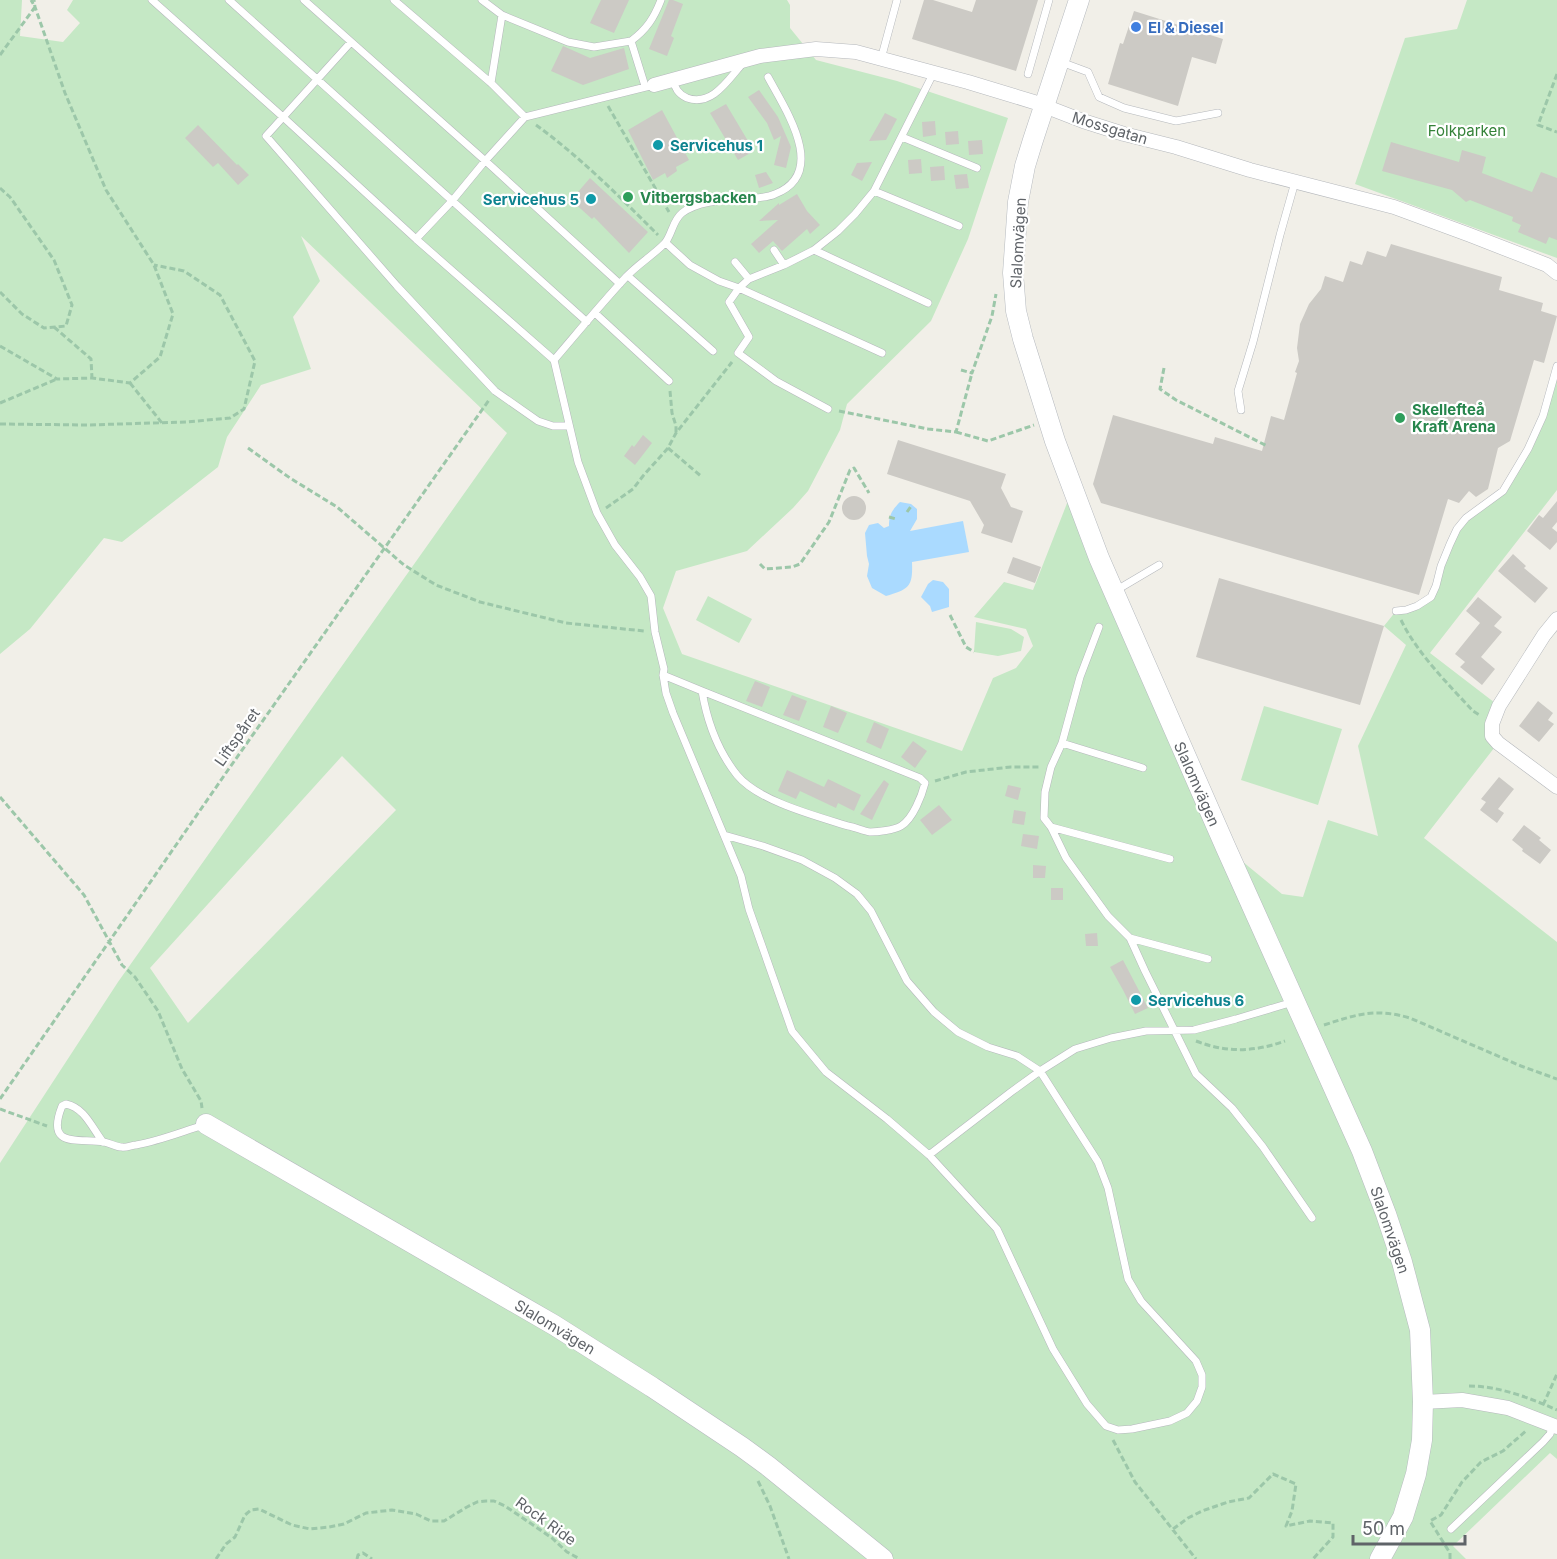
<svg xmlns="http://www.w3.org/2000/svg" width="1557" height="1559" font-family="Inter,sans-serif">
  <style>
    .green { fill: #c5e8c5; fill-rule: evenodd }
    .water { fill: #aadaff }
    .building { fill: #cccac5 }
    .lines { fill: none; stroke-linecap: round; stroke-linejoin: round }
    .lane-casing { stroke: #b5b8bc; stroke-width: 8 }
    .street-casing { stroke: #b5b8bc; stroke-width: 15 }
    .secondary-casing { stroke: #b6babf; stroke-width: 21 }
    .path { stroke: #9cc7a9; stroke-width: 3; stroke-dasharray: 6 3; stroke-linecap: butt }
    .lane { stroke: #fff; stroke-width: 7 }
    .street { stroke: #fff; stroke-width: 14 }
    .secondary { stroke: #fff; stroke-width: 20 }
    .shop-dot { fill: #3f7fe0; stroke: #fff; stroke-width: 2 }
    .culture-dot { fill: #0f9aa8; stroke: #fff; stroke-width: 2 }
    .leisure-dot { fill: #2e9e5b; stroke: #fff; stroke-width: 2 }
    .labels { text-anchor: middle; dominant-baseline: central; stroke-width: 4.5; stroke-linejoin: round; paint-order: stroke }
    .shop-label { font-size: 15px; font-weight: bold; fill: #366cbe; stroke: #fff; text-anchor: start }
    .street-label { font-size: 15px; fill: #5f6368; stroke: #fff }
    .park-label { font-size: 15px; fill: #348238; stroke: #fff }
    .culture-label { font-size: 15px; font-weight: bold; fill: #0d838f; stroke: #fff; text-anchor: start }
    .leisure-label { font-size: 15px; font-weight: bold; fill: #27864d; stroke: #fff; text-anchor: start }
  </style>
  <rect width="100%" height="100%" fill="#f1efe8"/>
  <!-- green -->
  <path class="green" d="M 0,0 L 22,0 L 20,36 L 63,42 L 80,23 L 67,10 L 73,0 L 787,0 L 790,5 L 790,28 L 816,60 L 897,81 L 1008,118 L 968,239 L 931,321 L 847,404 L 840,430 L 808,491 L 793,508 L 747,551 L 676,571 L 663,608 L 682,654 L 962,751 L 993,678 L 1016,668 L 1033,646 L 1026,629 L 974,617 L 1004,582 L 1033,590 L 1073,488 L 1226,848 L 1282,894 L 1303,897 L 1328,820 L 1378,836 L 1358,746 L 1406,645 L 1384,626 L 1396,611 L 1427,600 L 1457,529 L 1503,491 L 1543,416 L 1557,366 L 1557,490 L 1430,653 L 1499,706 L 1492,724 L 1498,743 L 1424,838 L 1557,942 L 1557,1459 L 1550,1453 L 1453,1546 L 1466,1559 L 0,1559 L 0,1163 L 118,982 L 507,433 L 301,236 L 320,281 L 293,317 L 311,369 L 261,385 L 227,437 L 218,467 L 122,542 L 104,538 L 30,629 L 0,654 ZM 342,756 L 396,810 L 188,1023 L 150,968 Z
    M 1467,0 L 1557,0 L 1557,258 L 1355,184 L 1405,38 L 1457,29 Z
    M 708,596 L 752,619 L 739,643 L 696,620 Z
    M 976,622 L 1011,629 L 1024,637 L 1021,651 L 998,656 L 974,652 Z
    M 1264,706 L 1342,729 L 1318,805 L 1241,780 Z"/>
  <!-- water -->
  <path class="water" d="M 900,502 L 911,504 L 917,509 L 917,519 L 910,531 L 963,521 L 969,552 L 912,562 C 913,587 909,589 886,596 L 872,588 L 867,576 L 869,564 L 867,556 L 865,533 L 869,525 L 878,523 L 884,528 L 889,526 C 889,515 892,510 900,502 Z
    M 933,580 L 943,582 L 949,589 L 949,607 L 932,612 L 930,606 L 921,597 L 928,584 Z"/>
  <!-- building -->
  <path class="building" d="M 601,0 L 629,0 L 614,33 L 590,23 Z
    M 669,0 L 673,0 L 683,4 L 671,36 L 674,38 L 667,56 L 649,49 Z
    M 924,0 L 933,0 L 972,12 L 976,0 L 1038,0 L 1016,71 L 912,39 Z
    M 1134,11 L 1223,39 L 1216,64 L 1192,57 L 1178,106 L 1108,84 L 1120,43 L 1123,44 Z
    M 563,46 L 590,58 L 624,48 L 629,69 L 583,85 L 551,71 Z
    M 759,90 L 778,117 L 791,147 L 786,168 L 774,165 L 781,136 L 774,140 L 767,123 L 748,97 Z
    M 726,104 L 754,151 L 738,160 L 710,113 Z
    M 662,110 L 689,160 L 676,167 L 677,171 L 667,178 L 665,173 L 653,180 L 628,130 Z
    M 885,113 L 897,119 L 886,140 L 869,141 Z
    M 935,121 L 936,135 L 923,137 L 922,122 Z
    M 198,125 L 237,165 L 238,164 L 249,175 L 238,185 L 218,163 L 213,167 L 185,138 Z
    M 958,131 L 959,144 L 946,145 L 945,132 Z
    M 982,140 L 983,154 L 969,155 L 968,141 Z
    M 1391,142 L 1459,162 L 1462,150 L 1486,157 L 1482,173 L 1532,192 L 1541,172 L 1557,178 L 1557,240 L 1549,237 L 1546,244 L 1518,232 L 1521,225 L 1512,221 L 1513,217 L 1470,200 L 1466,202 L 1452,190 L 1382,171 Z
    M 921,159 L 922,173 L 909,174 L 908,160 Z
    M 872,162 L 862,181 L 851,175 L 857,163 Z
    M 944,166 L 945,180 L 931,181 L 930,167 Z
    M 766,172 L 773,183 L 759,188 L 755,175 Z
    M 967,174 L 969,188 L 956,189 L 954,175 Z
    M 590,178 L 648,232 L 629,253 L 594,217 L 592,219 L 571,200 Z
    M 797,194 L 807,211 L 820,225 L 810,234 L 807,229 L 782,251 L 773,241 L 759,253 L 751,244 L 778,220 L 759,221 L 779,203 L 779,205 Z
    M 1391,244 L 1502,277 L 1499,290 L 1543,303 L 1541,311 L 1557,316 L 1544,363 L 1534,360 L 1510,441 L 1498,448 L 1488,489 L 1476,497 L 1469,491 L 1459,503 L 1448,499 L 1419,595 L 1101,503 L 1093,484 L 1113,415 L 1213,444 L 1215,437 L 1262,451 L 1271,416 L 1284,420 L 1297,373 L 1295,372 L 1299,361 L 1297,348 L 1300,324 L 1309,304 L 1321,289 L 1325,276 L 1343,282 L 1350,261 L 1362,265 L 1367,251 L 1386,257 Z
    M 643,435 L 652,443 L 635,465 L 624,456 L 632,445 L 634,447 Z
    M 898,440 L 1006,474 L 1001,488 L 1011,507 L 1023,511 L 1012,543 L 981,533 L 984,525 L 970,501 L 887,474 Z
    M842 508a12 12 0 1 1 24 0a12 12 0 1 1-24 0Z
    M 1557,501 L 1557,522 L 1552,528 L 1557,532 L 1557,542 L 1550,550 L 1527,531 L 1539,515 L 1543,518 Z
    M 1513,554 L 1526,566 L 1524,568 L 1548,588 L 1535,603 L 1498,571 Z
    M 1013,557 L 1041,567 L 1035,583 L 1007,573 Z
    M 1219,578 L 1384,626 L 1360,705 L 1196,657 Z
    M 1478,597 L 1502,617 L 1494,626 L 1502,632 L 1481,657 L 1495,669 L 1482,685 L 1460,667 L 1465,662 L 1455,654 L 1480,623 L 1466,611 Z
    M 755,681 L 770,687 L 762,707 L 746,701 Z
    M 792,695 L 807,701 L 799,721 L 783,715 Z
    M 1538,701 L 1553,713 L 1548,720 L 1554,724 L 1539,742 L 1519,726 Z
    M 831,706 L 847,713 L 838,733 L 823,727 Z
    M 874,722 L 889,729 L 881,749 L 866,742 Z
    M 913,741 L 927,751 L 915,768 L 901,757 Z
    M 787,770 L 824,787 L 828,779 L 861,795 L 854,811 L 838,803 L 836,808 L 800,791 L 796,799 L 778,791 Z
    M 1499,777 L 1514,789 L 1498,809 L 1504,813 L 1497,823 L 1480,810 L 1486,802 L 1481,799 Z
    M 884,780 L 889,784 L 872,820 L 860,814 Z
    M 1008,785 L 1021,788 L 1018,800 L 1005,796 Z
    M 939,805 L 952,820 L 932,835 L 920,820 Z
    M 1014,810 L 1026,812 L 1024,825 L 1012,823 Z
    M 1524,825 L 1541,838 L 1539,840 L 1551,850 L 1540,864 L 1522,851 L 1523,849 L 1512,840 Z
    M 1023,834 L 1039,836 L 1037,849 L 1021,846 Z
    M 1033,865 L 1046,866 L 1045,878 L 1033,878 Z
    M 1051,888 L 1063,888 L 1063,900 L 1051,900 Z
    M 1097,933 L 1098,946 L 1086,946 L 1085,934 Z
    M 1123,960 L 1148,1008 L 1135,1014 L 1123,990 L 1110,967 Z"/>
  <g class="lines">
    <!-- lane casing -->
    <g class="lane-casing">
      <path id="lane" d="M 152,0 L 283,117 L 416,239 L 554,360 L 578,462 L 597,513 L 615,545 L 640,577 L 651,596 L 655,632 L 664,669 L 663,675 L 666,693 L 673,713 L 741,876 L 749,909 L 792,1031 L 826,1072 L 887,1119 L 929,1155 L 1011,1092 L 1040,1071 L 1075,1049 L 1111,1038 L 1146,1031 L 1194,1030 L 1236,1019 L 1293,1002
        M 229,0 L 587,322
        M 304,0 L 490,165 L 620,284
        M 394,0 L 491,83 L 525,117
        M 482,0 L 502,15 L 491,83
        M 502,15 L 568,42 L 594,47 L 631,41
        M 351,42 L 266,136 L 397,286 L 495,391 L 538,421 L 553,426 L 569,426
        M 881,59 L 897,0
        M 1061,62 L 1088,72 L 1099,97 L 1124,108 L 1176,121 L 1218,113
        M 1028,74 L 1049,0
        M 673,80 C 675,88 678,94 687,98 C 712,107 728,80 743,63
        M 645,86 L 631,41 C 647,29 654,18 661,0
        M 902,137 L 977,168
        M 874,191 L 959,226
        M 416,239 L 452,201 L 485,161 L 525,117 L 654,85
        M 666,243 L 690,265 L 719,281 L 739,288 L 882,353
        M 774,250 L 784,265
        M 814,250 L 928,303
        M 735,262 L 749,279
        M 628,276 L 713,351
        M 595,313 L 669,381
        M 554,360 C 578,332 601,304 626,277 C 637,265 652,256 664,244 C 672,236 672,221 682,213 C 696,202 721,200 739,199 C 750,198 764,199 775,194 C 829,173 785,109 768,77
        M 828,409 L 776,381 L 738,353 L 749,337 L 729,302 L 739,288 L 749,279 L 784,265 L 814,250 L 838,231 L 855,214 L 874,191 L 934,72
        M 1241,410 L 1238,391 L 1253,342 L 1280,235 L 1295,182
        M 1115,591 L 1159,565
        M 1396,611 L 1406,610 L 1417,606 L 1431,597 L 1436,586 L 1441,566 L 1450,544 L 1457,529 L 1466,518 L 1503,491 L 1528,449 L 1543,416 L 1557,366
        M 1099,627 L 1080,677 L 1062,743 L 1051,767 L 1045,792 L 1044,818 L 1051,827 L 1066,858 L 1108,916 L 1130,938 L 1145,971 L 1196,1074 L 1232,1108 L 1263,1147 L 1312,1218
        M 663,675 L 702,691 C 707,721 718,751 737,775 C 758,801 816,816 848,826 C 855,827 863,831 870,832 C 878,832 894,830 901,826 C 913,819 922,795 925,783 L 920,778 L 702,691
        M 1062,743 L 1143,768
        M 1051,827 L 1170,859
        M 724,835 L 763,846 L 802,860 L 835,878 L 857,894 L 871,911 L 907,981 L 934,1012 L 958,1032 L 988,1047 L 1017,1056 L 1040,1071 L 1098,1162 L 1108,1188 L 1128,1279 L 1141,1301 L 1196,1361 L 1202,1375 L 1202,1387 L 1197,1401 L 1187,1413 L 1170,1421 L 1132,1429 L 1118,1430 L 1106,1426 L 1087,1404 L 1053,1349 L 997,1229 L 929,1155
        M 1130,938 L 1208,959
        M 103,1142 C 92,1128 85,1108 66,1104 L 62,1106 C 45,1149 78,1138 104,1142 C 110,1143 116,1147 122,1147 C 126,1148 132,1145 136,1145 C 159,1141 181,1132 204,1125
        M 1451,1529 L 1543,1442 L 1550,1434 L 1553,1425"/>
    </g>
    <!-- street casing -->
    <g class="street-casing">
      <path id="street" d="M 654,85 L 760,56 L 816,49 L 856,52 L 968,82 L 1034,102 L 1083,121 L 1124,134 L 1176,147 L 1250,170 L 1394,207 L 1470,235 L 1547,265 L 1557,273
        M 1557,619 L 1544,635 L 1499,706 L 1492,724 L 1492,736 L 1498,743 L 1557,787
        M 1423,1402 L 1462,1400 L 1508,1408 L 1557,1427"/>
    </g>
    <!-- secondary casing -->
    <g class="secondary-casing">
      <path id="secondary" d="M 1079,0 L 1033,140 L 1025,166 L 1018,202 L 1013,273 L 1016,311 L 1023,339 L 1055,441 L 1099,558 L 1226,848 L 1362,1151 L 1386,1214 L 1402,1262 L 1420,1330 L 1423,1402 L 1422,1440 L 1416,1474 L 1403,1517 L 1380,1559
        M 206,1124 L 554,1325 L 652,1387 L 742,1447 L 768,1466 L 883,1559"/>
    </g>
    <!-- path -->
    <path class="path" d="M 0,55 L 35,7 L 31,0
      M 1557,74 L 1538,125 L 1557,132
      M 608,106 L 669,212
      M 536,125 C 579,156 621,198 658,235
      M 0,188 L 10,197 L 54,260 L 72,305 L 66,326 L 44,328 L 22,314 L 0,292
      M 54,327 L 91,359 L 92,378
      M 0,346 L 57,379 L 92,378 L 130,383 L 160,357 L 173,314 L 154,265 L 106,190 L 65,93 L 35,7 L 34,0
      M 1164,368 L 1160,389 L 1176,400 L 1267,446
      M 961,370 L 972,373 L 992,316 L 996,294
      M 130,383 L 162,423
      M 670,391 L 672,413 L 676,426 L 676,432
      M 0,403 L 57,379
      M 839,411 L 928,429 L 956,432 L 972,373
      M 0,424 L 87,425 L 186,422 L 230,418 L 244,409 L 255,361 L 220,295 L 184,271 L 154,265
      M 956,432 L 988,441 L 1034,425
      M 248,448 L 290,478 L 337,507 L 404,565 L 436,585 L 480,602 L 566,623 L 644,631
      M 668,448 L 702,477
      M 606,508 L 633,489 L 643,476 L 668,448 L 676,433 L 732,362
      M 907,512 L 912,505
      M 889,517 L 896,519
      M 760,564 L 765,569 L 792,567 L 800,564 L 829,522 L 850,470 L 854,468 L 869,493
      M 950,615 L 966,647 L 974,652
      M 1401,620 C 1417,653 1448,684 1473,711 L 1481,716
      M 935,781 L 966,772 L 1011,767 L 1040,767
      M 0,797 L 84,895 L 122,965 L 135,977 L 158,1011 L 182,1069 L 201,1101 L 202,1108
      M 1324,1025 C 1358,1014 1375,1008 1410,1018 L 1521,1066 L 1557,1079
      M 1196,1041 C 1227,1053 1254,1052 1285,1041
      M 0,1099 L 228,770 L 489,400
      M 0,1109 L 47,1126
      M 1469,1386 C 1499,1386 1530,1398 1557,1410
      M 1543,1405 L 1557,1374
      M 1113,1440 L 1135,1482 L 1196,1559
      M 758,1481 L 770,1506 L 789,1559
      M 1173,1529 L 1188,1518 L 1202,1511 L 1228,1502 L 1249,1498 L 1273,1474 L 1296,1484 L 1292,1511 L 1286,1526 L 1310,1521 L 1333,1523 L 1333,1537 L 1313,1559
      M 216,1559 L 226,1544 L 235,1537 L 245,1515 L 251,1510 L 259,1509 L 292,1525 L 310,1529 L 329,1527 L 344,1524 L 366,1513 L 392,1510 L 416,1514 L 431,1521 L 444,1521 L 467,1507 L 477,1502 L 486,1501 L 494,1501 L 505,1506 L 533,1525 L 552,1538 L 567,1552 L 580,1559
      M 357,1559 L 358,1555 L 363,1553 L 372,1559
      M 1450,1559 L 1450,1553 L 1430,1521 L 1441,1515 L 1462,1482 L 1481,1462 L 1503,1451 L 1527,1430"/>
    <!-- lane -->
    <use href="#lane" class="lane"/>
    <!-- street -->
    <use href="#street" class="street"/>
    <!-- secondary -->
    <use href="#secondary" class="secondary"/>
  </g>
  <!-- markers -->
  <circle class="shop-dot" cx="1136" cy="27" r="6"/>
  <g class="culture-dot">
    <circle cx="658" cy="145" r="6"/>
    <circle cx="591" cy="199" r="6"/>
    <circle cx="1136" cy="1000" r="6"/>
  </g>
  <g class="leisure-dot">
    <circle cx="628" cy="197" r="6"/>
    <circle cx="1400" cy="418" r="6"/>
  </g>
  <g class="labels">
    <!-- shop labels -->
    <g class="shop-label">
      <text x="1148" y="27">El &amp; Diesel</text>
    </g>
    <!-- street labels -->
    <g class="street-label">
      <text transform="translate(1110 128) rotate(17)">Mossgatan</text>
      <text transform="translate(1018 243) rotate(-87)">Slalomvägen</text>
      <text transform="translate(237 737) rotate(-55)">Liftspåret</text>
      <text transform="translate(1197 784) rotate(66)">Slalomvägen</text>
      <text transform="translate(1390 1230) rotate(71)">Slalomvägen</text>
      <text transform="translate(555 1327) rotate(31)">Slalomvägen</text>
      <text transform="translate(546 1521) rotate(36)">Rock Ride</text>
    </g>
    <!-- park labels -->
    <g class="park-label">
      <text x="1467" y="130">Folkparken</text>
    </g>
    <!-- culture labels -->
    <g class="culture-label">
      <text x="670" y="145">Servicehus 1</text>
      <text x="579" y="199" text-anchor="end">Servicehus 5</text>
      <text x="1148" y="1000">Servicehus 6</text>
    </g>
    <!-- leisure labels -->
    <g class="leisure-label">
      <text x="640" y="197">Vitbergsbacken</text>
      <text x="1412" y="409">Skellefteå<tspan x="1412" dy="17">Kraft Arena</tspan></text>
    </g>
  </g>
  <!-- scale -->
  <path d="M1353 1535v9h112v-9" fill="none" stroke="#5f6368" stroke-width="3"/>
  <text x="1362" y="1535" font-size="18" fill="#5f6368" stroke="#ffffff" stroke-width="4.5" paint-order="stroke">50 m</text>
</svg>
